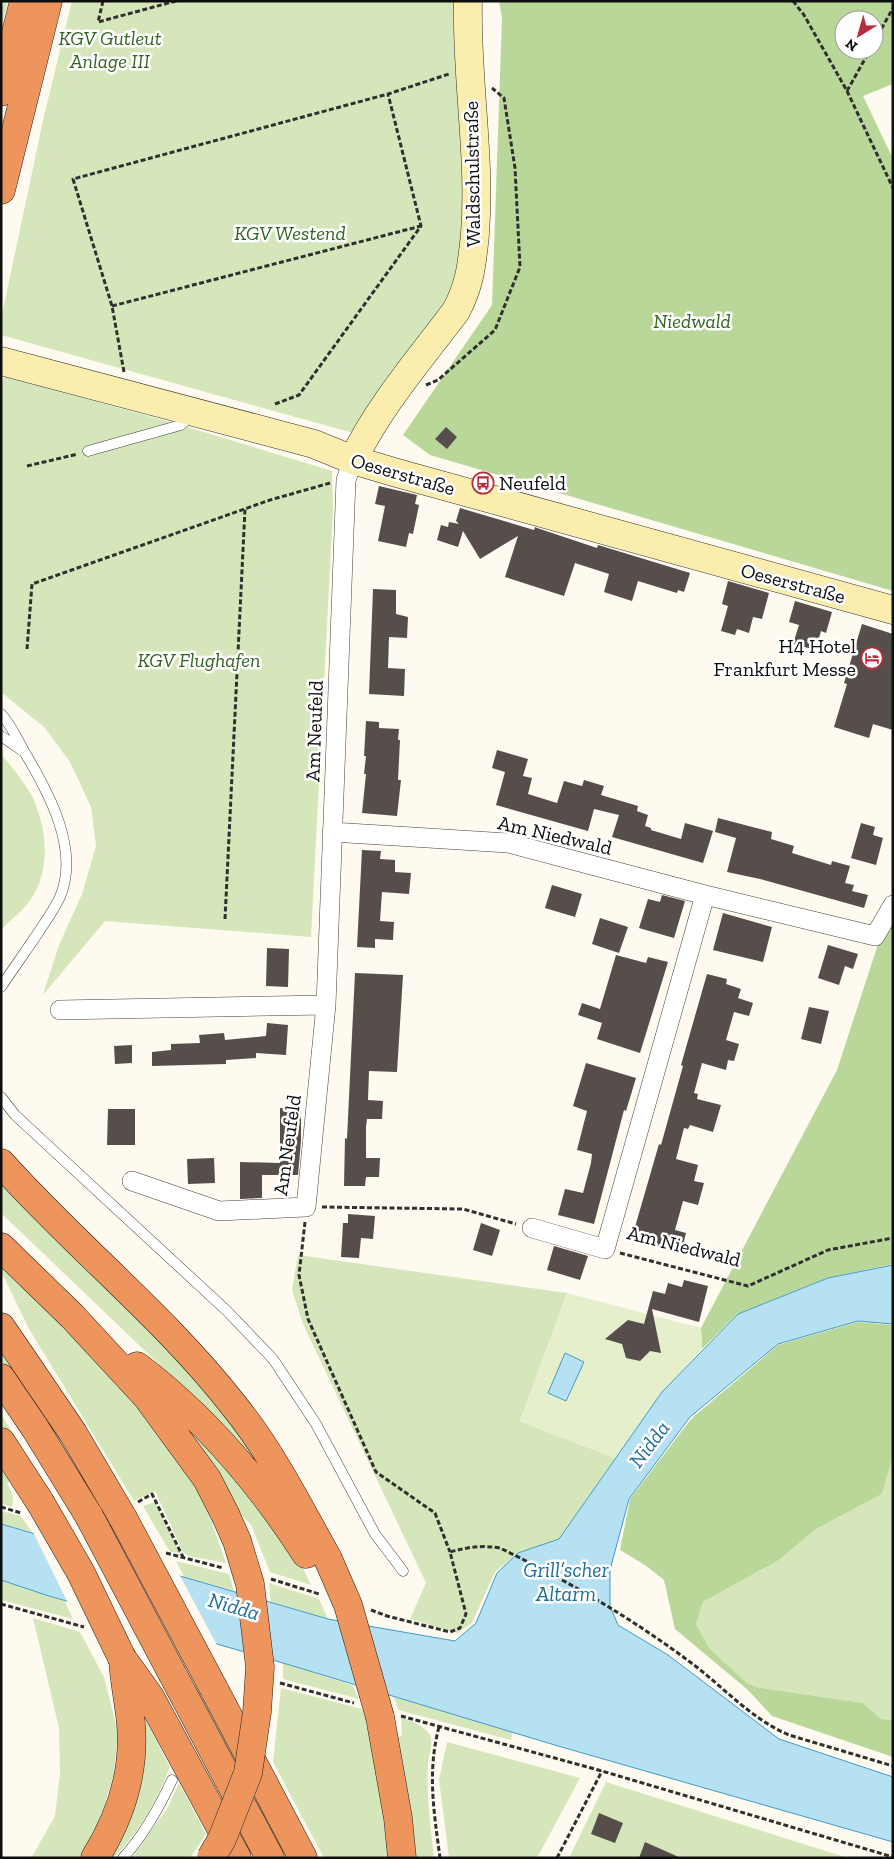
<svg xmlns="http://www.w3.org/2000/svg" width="894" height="1859" font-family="'Zilla Slab',serif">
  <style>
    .green { fill: #d5e7ba }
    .forest { fill: #bad79a; fill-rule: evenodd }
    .pitch { fill: #e5efcc }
    .water { fill: #b6e1f3; stroke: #409bc7 }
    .pier { fill: #fefaef }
    .building { fill: #564e4b }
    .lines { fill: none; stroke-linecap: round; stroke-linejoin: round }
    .lane-casing { stroke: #414141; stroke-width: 11 }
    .street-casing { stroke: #414141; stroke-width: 20 }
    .secondary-casing { stroke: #303030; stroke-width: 29 }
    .highway-casing { stroke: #1f1f1f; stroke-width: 29 }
    .path { stroke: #303030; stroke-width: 3; stroke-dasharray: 5 2.5; stroke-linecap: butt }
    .lane { stroke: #fff; stroke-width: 10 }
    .street { stroke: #fff; stroke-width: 19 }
    .secondary { stroke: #fbedad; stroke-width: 28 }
    .highway { stroke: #ee955e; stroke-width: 28 }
    .highway-bridge-casing { stroke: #1f1f1f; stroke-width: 29; stroke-linecap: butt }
    .highway-bridge { stroke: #ee955e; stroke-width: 28 }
    .labels { text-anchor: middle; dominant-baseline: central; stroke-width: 5; stroke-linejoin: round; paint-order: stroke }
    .park-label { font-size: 20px; font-style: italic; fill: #336321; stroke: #fff }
    .street-label { font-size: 20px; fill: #0e0e0e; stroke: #fff }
    .poi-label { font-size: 20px; fill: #0e0e0e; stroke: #fff; text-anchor: start }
    .water-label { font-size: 21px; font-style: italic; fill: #1c6c9a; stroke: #fff }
  </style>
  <rect width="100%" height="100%" fill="#fefaef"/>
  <!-- green -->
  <path class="green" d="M 1,1 L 8,1 L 1,29 Z
    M 72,1 L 469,1 L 470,286 L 364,436 L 1,335 L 1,319 L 44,116 Z
    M 4,376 L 181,425 L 332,471 L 333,509 L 311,937 L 105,921 L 43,995 L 59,945 L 82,894 L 96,846 L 91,807 L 70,762 L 45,728 L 1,692 L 1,393 Z
    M 1,754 C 12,767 25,783 33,798 C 47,829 51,870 31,899 C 24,910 10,920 1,930 Z
    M 1,1173 L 194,1369 L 265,1470 L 211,1414 L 1,1213 Z
    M 298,1255 L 567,1293 L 520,1421 L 615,1458 L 559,1539 L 518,1553 L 495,1572 L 472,1623 L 458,1633 L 410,1619 L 426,1583 L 303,1324 L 292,1290 Z
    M 1,1264 C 64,1330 134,1393 185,1469 C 196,1485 205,1502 214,1518 L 211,1520 L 226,1563 L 188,1556 L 183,1552 L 155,1491 L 134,1501 L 29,1329 L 1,1271 Z
    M 1,1351 L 48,1419 L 109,1522 L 102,1520 L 34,1408 L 1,1360 Z
    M 166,1396 L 293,1548 L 311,1585 L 270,1572 L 251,1525 L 239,1512 L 235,1513 Z
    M 1,1414 L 60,1508 L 53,1506 L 1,1424 Z
    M 893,1456 L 893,1720 L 881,1719 L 863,1703 L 756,1687 L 747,1683 L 709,1648 L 696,1624 L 703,1602 L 779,1560 L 816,1529 L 882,1494 Z
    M 1,1467 L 10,1481 L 7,1483 C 11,1492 15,1497 12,1507 L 1,1504 Z
    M 155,1502 L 180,1553 L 170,1552 L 143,1506 Z
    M 1,1511 L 21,1516 L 32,1532 L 1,1524 Z
    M 176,1561 L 229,1574 L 234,1591 L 184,1577 Z
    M 1,1580 L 64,1600 L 73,1619 L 1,1600 Z
    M 269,1583 L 319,1599 L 328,1619 L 271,1602 Z
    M 33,1618 L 80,1632 L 104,1677 L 118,1733 L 114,1773 L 98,1827 L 80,1858 L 28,1858 L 33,1855 L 55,1816 L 60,1773 L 59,1728 Z
    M 283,1663 L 352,1685 L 359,1699 L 283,1679 Z
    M 197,1685 L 235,1755 L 232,1761 L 193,1686 Z
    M 281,1688 L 362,1709 L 378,1755 L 389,1858 L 324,1858 L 273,1762 Z
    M 394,1697 L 513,1732 L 511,1740 L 398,1710 Z
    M 137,1704 L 170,1767 C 156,1803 140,1830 114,1858 L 105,1858 Z
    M 401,1717 C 411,1721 424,1725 430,1735 C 434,1744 428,1756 428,1765 C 426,1796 431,1827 434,1858 L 411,1858 L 397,1737 L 402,1736 Z
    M 447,1742 L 580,1778 L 537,1858 L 449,1858 L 439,1780 Z
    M 606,1782 L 848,1858 L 569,1858 Z
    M 179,1783 L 206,1834 L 190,1858 L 132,1858 L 168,1807 Z
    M 259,1801 L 290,1858 L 283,1858 L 256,1807 Z"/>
  <!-- forest -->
  <path class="forest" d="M 499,1 L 893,1 L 893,84 L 863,96 L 893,159 L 893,591 L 430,455 L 403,435 L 492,305 L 502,18 ZM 844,20 L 874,20 L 874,50 L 844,50 Z
    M 893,914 L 893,1264 L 827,1278 L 737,1314 L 702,1349 L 701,1328 L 837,1070 L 880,938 Z
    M 858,1322 L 893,1325 L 893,1456 L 882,1494 L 816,1529 L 779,1560 L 703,1602 L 696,1624 L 709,1648 L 747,1683 L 756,1687 L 863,1703 L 881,1719 L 893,1720 L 893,1757 L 772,1716 L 748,1690 L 675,1629 L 664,1580 L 645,1565 L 620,1550 L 630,1499 L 691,1419 L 778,1345 Z"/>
  <!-- pitch -->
  <path class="pitch" d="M 567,1293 L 701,1328 L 702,1349 L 662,1392 L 615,1458 L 520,1421 Z"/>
  <!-- water -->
  <path class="water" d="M 893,1265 L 893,1324 L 858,1321 L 778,1344 L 690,1417 L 629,1499 L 610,1570 L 610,1606 L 618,1625 L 668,1655 L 779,1739 L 893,1777 L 893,1842 L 558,1746 L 283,1663 L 49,1596 L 1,1580 L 1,1524 L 328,1619 L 455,1641 L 476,1623 L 497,1573 L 518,1553 L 559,1539 L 662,1392 L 738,1314 L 828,1278 Z
    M 565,1353 L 584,1362 L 566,1401 L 548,1393 Z"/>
  <!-- pier -->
  <path class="pier" d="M 32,1530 L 178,1572 L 218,1647 L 69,1605 Z"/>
  <!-- building -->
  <path class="building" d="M 446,427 L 457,437 L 447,449 L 435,439 Z
    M 379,486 L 417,495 L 415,504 L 419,505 L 413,534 L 409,533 L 406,547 L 378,541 L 385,506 L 375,504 Z
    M 460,508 L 534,530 L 535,527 L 537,528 L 597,548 L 598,545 L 690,573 L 684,592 L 678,590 L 677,593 L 638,581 L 632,601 L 604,592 L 609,574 L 575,563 L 564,596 L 505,577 L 518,536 L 480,559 L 463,531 L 458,547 L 437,540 L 441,525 L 448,527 L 449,522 L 459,524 L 456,521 Z
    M 728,581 L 769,593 L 762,619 L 753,617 L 749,633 L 737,629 L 735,635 L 721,631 L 728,606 L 722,604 Z
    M 373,589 L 396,590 L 396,614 L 408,617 L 407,638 L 389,637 L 388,668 L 405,669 L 404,696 L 369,694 Z
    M 795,601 L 832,612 L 826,633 L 821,631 L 816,650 L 793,644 L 799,625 L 789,622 Z
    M 862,624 L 893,634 L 893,730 L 873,724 L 869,738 L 834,727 L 847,684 L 844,683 Z
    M 366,721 L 379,722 L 379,728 L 399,729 L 398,740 L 400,740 L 398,780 L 401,780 L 397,816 L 362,813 L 366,774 L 364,774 L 366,756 L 364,756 Z
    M 497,750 L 528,759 L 523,776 L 532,778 L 528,794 L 557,803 L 564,781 L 582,786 L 584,780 L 604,786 L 601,795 L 638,806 L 637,811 L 648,815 L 645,826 L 651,828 L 651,830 L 681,839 L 685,823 L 713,831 L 703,863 L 612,837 L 619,815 L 594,809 L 588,831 L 496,805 L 505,772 L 492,768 Z
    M 718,818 L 772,832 L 771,839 L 794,846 L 792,853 L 831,865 L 832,861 L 850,866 L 845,883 L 854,885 L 852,891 L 868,895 L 864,908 L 760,879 L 727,872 L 736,838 L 715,832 Z
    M 861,823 L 875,827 L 873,835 L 883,838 L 876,865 L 851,858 Z
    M 362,850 L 381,851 L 380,859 L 395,860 L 395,872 L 411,873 L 409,894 L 382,892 L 380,921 L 394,922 L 393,940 L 375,939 L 375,948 L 357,947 Z
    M 552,885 L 582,894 L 575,917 L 545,908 Z
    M 662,895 L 685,901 L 674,938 L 639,928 L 648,899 L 660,902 Z
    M 723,913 L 772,927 L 763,962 L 713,950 Z
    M 600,918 L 628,927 L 619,953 L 592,944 Z
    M 828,945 L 858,954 L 853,969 L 845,966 L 839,985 L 818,978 Z
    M 267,948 L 289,949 L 288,987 L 266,986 Z
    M 616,955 L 646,963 L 648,957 L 668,962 L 640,1053 L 597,1039 L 602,1023 L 578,1015 L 582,1003 L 600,1009 Z
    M 355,973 L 403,975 L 397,1072 L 369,1071 L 368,1100 L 383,1101 L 382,1119 L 367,1119 L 366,1127 L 366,1158 L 380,1158 L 379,1177 L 366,1177 L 365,1186 L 344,1186 L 345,1138 L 347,1139 Z
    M 707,974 L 727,979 L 726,984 L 741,989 L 738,998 L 753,1003 L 749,1016 L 734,1012 L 726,1040 L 739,1044 L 734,1061 L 728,1060 L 726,1070 L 702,1063 L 694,1093 L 698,1094 L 697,1099 L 721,1105 L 713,1132 L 690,1125 L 688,1129 L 684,1128 L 676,1159 L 698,1165 L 694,1181 L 704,1183 L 698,1205 L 683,1201 L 675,1230 L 686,1233 L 681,1252 L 651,1244 L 652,1239 L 633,1234 L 659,1144 L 661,1145 L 683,1066 L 681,1065 Z
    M 809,1007 L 829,1011 L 821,1044 L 801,1039 Z
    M 267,1023 L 288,1025 L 286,1055 L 256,1053 L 256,1058 L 226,1060 L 226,1064 L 152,1066 L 152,1052 L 171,1050 L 171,1044 L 200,1043 L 199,1035 L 224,1033 L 225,1040 L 266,1036 Z
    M 132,1045 L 132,1063 L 115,1064 L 114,1046 Z
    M 586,1063 L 636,1078 L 626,1111 L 624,1110 L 594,1224 L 558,1215 L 565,1189 L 583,1193 L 591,1163 L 592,1154 L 577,1150 L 587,1111 L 573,1106 Z
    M 280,1108 L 301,1108 L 301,1141 L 298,1175 L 262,1175 L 262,1198 L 240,1199 L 240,1162 L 280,1163 Z
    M 108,1109 L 135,1109 L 135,1145 L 107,1145 Z
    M 214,1158 L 215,1183 L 188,1184 L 187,1159 Z
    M 348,1214 L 375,1216 L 373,1239 L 361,1238 L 359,1258 L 341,1257 L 343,1223 L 348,1223 Z
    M 481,1223 L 500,1230 L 492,1256 L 473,1250 Z
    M 554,1246 L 588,1256 L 580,1280 L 547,1270 Z
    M 684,1280 L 708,1286 L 699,1322 L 652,1309 L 661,1353 L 650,1351 L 640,1361 L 626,1358 L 622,1344 L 605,1339 L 628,1320 L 644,1324 L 653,1291 L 665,1294 L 668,1283 L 682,1287 Z
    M 599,1813 L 623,1823 L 615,1843 L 591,1834 Z
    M 645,1842 L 681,1858 L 639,1858 Z"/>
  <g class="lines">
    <!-- lane casing -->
    <g class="lane-casing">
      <path id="lane" d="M 88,451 L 181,425 L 192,415
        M 1,714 C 12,726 17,739 25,753 C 49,793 80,850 60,897 C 54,910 45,922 38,933 C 26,951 13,969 1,987
        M 1,736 L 23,751
        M 1,1097 L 15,1115 L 227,1311 L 273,1359 L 316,1424 L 375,1534 L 403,1571
        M 123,1858 C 144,1835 159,1808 172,1780"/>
    </g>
    <!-- street casing -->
    <g class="street-casing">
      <path id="street" d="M 332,832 L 508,843 L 705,895 L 875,936 L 893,905
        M 60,1010 L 326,1005
        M 132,1181 L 219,1211 L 306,1207 L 326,1005 L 346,480 L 353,460
        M 532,1228 L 605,1249 L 705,895"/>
    </g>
    <!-- secondary casing -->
    <g class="secondary-casing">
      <path id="secondary" d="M 1,361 L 314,444 L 353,460 L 397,473 L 893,610
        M 353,460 C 379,406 420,359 456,311 C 470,285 472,264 475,234 C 481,156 466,79 468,1"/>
    </g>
    <!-- highway casing -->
    <g class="highway-casing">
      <path id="highway" d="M 1,92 L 24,1
        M 1,190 L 48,1
        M 1,1163 C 76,1247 166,1318 235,1407 C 272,1453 299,1507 328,1559
        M 1,1247 L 72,1316 L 147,1397 L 207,1479 L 225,1514
        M 1,1327 L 73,1433 L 123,1518
        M 137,1366 C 204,1417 261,1484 306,1554
        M 1,1378 L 35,1428 L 89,1516
        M 1,1442 L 40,1502
        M 122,1658 L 150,1697 L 237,1858
        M 173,1675 L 270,1858
        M 214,1689 L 303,1858
        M 380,1717 L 398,1818 L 402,1858
        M 95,1858 C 120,1818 135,1772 131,1724 C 129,1702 124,1681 123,1659"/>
    </g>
    <!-- path -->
    <path class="path" d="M 103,1 L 98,22 L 176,1
      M 793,1 L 804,15 L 847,91 L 893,188
      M 874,42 L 893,8
      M 847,91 L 870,50
      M 112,306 L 421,226
      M 124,372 L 112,306 L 73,179 L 388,94 L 449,74
      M 426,385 L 438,380 L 495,330 L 520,267 L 515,168 L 504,98 L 492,88
      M 275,404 L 299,395 L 421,226 L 388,94
      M 27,466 L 78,454
      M 27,649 L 32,584 L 270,500 L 330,483
      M 225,919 L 245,509
      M 322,1207 L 463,1209 L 516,1224
      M 305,1222 L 299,1275 L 308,1319 L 376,1472 L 435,1513 L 450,1552
      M 620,1253 L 748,1286 L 828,1250 L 893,1238
      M 138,1502 L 152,1494 L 183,1557
      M 1,1507 L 21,1513
      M 166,1553 L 223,1568
      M 271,1579 L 319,1594
      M 1,1604 L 84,1627
      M 371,1610 L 387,1616 L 450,1632 L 460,1628 L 466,1614 L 450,1552 C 468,1547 482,1545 500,1548 C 566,1580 628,1616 686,1659 C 721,1684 749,1718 789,1735 L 893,1766
      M 280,1683 L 354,1703
      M 401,1716 L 602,1771 L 893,1857
      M 439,1727 C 427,1772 434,1812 440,1858
      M 557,1858 L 602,1771"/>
    <!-- lane -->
    <use href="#lane" class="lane"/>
    <!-- street -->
    <use href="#street" class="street"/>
    <!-- secondary -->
    <use href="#secondary" class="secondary"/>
    <!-- highway -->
    <use href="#highway" class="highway"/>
    <!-- highway-bridge casing -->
    <g class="highway-bridge-casing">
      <path id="highway-bridge" d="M 40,1502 L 81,1573 L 122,1658
        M 89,1516 L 173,1675
        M 123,1518 L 214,1689
        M 328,1559 L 348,1605 L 380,1717
        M 211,1858 L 222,1839 L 248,1773 L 257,1712 L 260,1667 L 250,1584 L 237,1541 L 225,1514"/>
    </g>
    <!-- highway-bridge -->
    <use href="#highway-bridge" class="highway-bridge"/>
  </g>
  <!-- icons -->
  <defs>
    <g id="bus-ring" transform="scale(1.125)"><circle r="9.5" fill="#fff" stroke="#b82c3c" stroke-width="1.5"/><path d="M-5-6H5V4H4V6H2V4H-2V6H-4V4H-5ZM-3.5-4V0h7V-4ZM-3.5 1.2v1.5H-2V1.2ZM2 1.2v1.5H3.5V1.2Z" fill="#b82c3c"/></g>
    <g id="hotel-ring" transform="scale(1.125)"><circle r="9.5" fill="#fff" stroke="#b82c3c" stroke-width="1.5"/><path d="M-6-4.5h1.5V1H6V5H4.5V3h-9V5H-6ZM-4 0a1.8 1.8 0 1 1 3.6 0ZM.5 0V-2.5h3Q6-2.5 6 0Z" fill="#b82c3c"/></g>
  </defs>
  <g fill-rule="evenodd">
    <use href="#bus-ring" x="483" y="483"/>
    <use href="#hotel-ring" x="872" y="658"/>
  </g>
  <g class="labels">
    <!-- park labels -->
    <g class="park-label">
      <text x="110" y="38">KGV Gutleut<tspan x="110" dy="23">Anlage III</tspan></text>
      <text x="290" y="233">KGV Westend</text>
      <text x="692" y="321">Niedwald</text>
      <text x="199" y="660">KGV Flughafen</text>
    </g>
    <!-- street labels -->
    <g class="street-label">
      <text transform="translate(472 174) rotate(-91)">Waldschulstraße</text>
      <text transform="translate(403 474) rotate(16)">Oeserstraße</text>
      <text transform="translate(793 583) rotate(15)">Oeserstraße</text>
      <text transform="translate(314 731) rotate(-88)">Am Neufeld</text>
      <text transform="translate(555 835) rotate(13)">Am Niedwald</text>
      <text transform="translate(287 1145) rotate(-82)">Am Neufeld</text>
      <text transform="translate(684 1246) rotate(14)">Am Niedwald</text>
    </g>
    <!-- poi labels -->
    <g class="poi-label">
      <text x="499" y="483">Neufeld</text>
      <text x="856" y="646" text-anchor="end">H4 Hotel<tspan x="856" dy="23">Frankfurt Messe</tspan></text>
    </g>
    <!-- water labels -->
    <g class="water-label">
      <text transform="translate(649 1444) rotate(-53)">Nidda</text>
      <text x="566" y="1569">Grill’scher<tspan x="566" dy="24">Altarm</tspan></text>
      <text transform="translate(234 1606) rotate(16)">Nidda</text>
    </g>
  </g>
  <!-- border -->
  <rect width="894" height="1859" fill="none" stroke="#0e0e0e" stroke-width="5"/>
  <!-- north arrow -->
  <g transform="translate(859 35) rotate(217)"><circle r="24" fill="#ffffff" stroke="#9f9f9f"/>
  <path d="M0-4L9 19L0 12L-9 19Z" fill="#b82c3c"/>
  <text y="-8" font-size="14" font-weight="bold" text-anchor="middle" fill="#0e0e0e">N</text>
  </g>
</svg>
